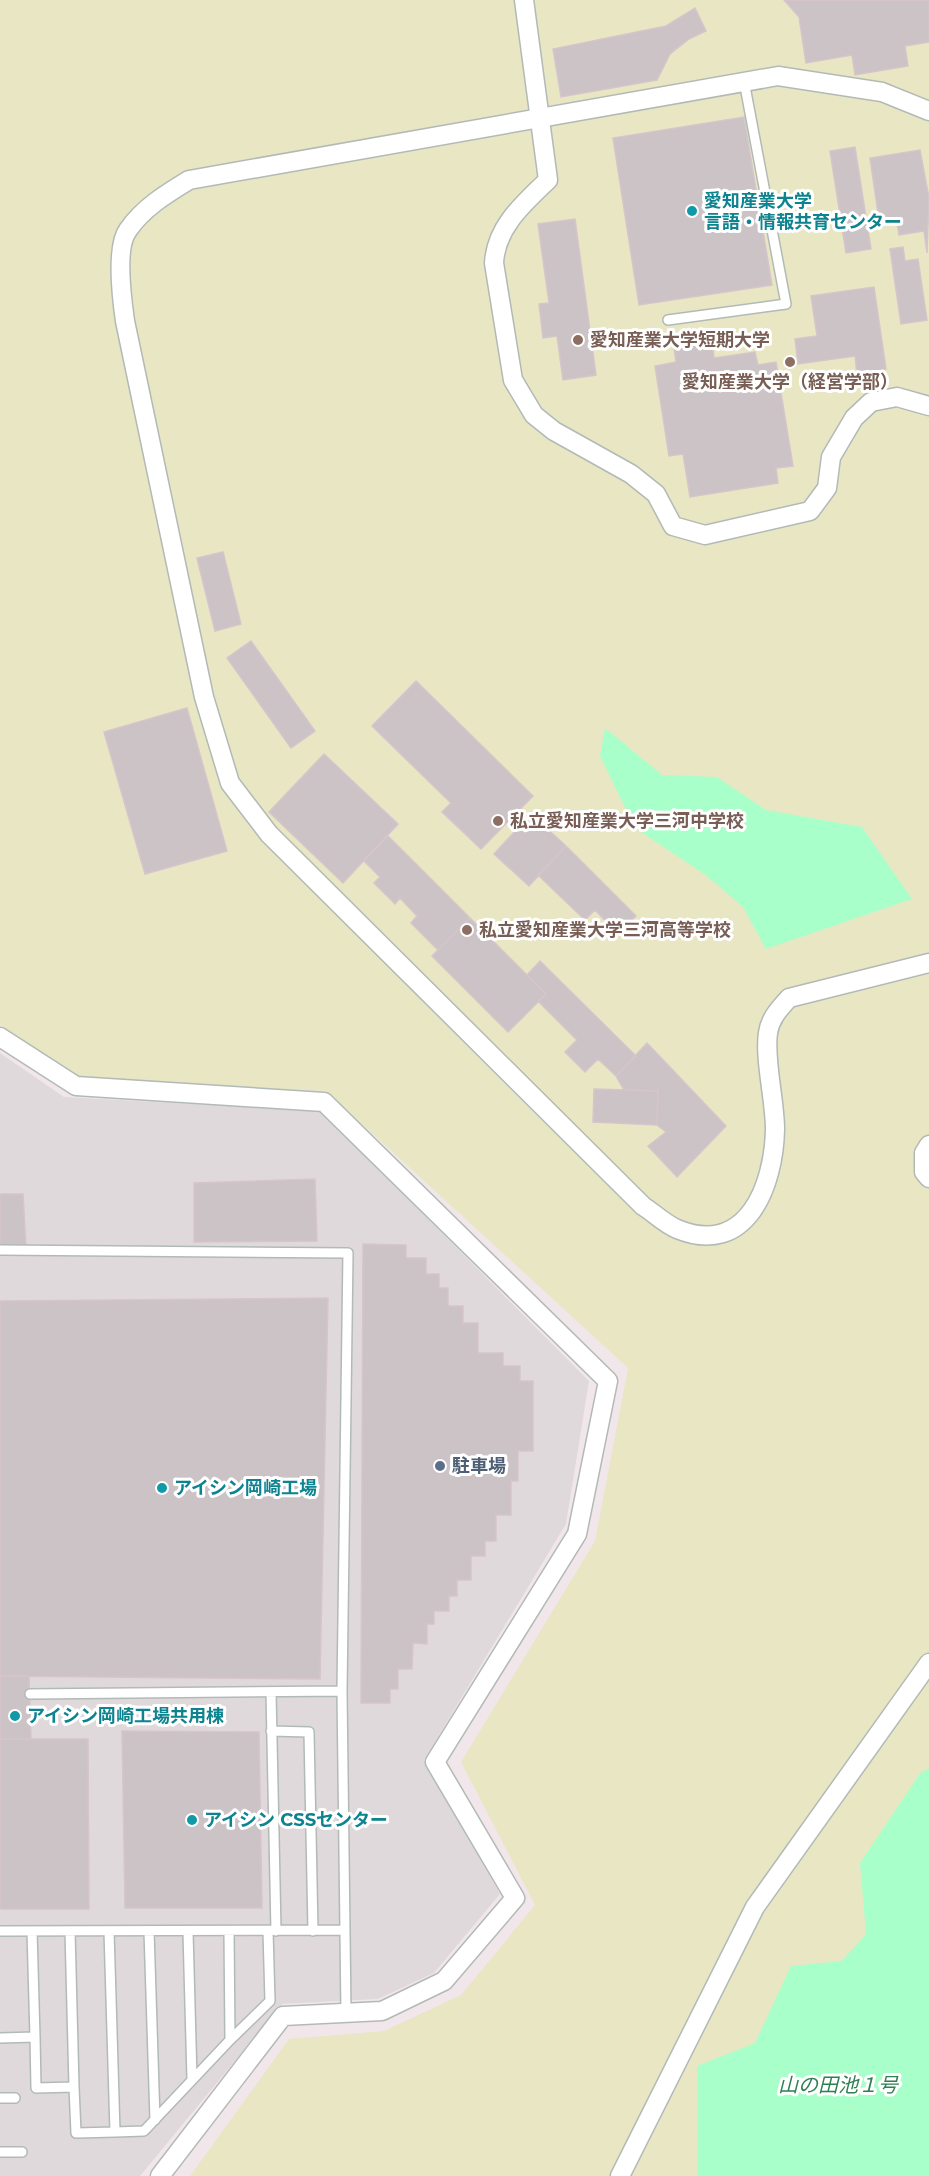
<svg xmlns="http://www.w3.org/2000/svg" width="929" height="2176" font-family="Montserrat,'Noto Sans JP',sans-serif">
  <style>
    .industrial { fill: #e0d9db }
    .green { fill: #e9e6c3 }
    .water { fill: #a9ffc9 }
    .building { fill: #ccc3c6; stroke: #d6c5cb; stroke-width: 1.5 }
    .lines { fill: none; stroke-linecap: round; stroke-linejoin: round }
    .service-casing { stroke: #b2bab6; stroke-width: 12 }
    .minor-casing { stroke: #b2bab6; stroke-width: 21 }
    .service { stroke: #fff; stroke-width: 9 }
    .minor { stroke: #fff; stroke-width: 18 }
    .culture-dot { fill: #0f9aa8; stroke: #fff; stroke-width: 2 }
    .education-dot { fill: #8d6e63; stroke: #fff; stroke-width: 2 }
    .service-dot { fill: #5c6f8a; stroke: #fff; stroke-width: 2 }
    .labels { text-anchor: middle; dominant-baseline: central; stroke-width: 6; stroke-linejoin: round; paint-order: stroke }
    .culture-label { font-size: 18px; font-weight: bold; fill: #0d838f; stroke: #fff; text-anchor: start }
    .education-label { font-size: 18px; font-weight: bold; fill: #785e54; stroke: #fff; text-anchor: start }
    .service-label { font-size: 18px; font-weight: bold; fill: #4e5e75; stroke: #fff; text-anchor: start }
    .water-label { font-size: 20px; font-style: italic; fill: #307f54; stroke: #fff }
  </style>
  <rect width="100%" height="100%" fill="#f1e7ea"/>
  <!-- industrial -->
  <path class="industrial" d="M 0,1053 L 64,1097 L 321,1111 L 589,1381 L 566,1524 L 424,1760 L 500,1894 L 434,1973 L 378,1999 L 282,2004 L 140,2176 L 0,2176 Z"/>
  <!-- green -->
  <path class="green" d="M 0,0 L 929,0 L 929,2176 L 190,2176 L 289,2039 L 384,2031 L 461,1995 L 535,1905 L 461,1762 L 595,1541 L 628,1368 L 326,1091 L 89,1082 L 0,1025 Z"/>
  <!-- water -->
  <path class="water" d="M 605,728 L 662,775 L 717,777 L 766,810 L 862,827 L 912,899 L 766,949 L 743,907 L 707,876 L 635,828 L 600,756 Z
    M 929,1769 L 929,2176 L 698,2176 L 697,2066 L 755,2043 L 791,1966 L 842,1961 L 866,1934 L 860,1863 L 921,1772 Z"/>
  <!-- building -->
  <path class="building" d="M 784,0 L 929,0 L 929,42 L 905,46 L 908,66 L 855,75 L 852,55 L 806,63 L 799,17 Z
    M 695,8 L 706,31 L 689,39 L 670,54 L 657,80 L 561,97 L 553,49 L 666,26 Z
    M 744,117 L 772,285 L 639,305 L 613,138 Z
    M 855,147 L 871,249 L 846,253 L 830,151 Z
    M 920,150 L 929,198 L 927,253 L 924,231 L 899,235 L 896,217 L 879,220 L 870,158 Z
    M 575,219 L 596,375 L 563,380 L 557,336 L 543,338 L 539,304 L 549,303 L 538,224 Z
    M 903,247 L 905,261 L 918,259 L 927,320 L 901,324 L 890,249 Z
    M 874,287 L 886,369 L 857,374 L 855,356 L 798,364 L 795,339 L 817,336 L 811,296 Z
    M 712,342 L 714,358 L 755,352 L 758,365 L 776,362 L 793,466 L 776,468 L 778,483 L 690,497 L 683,454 L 669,456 L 655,366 L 676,362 L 674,348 Z
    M 223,552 L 241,624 L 215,631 L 197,558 Z
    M 251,641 L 315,731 L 291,748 L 227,658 Z
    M 416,681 L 533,796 L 481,849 L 442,812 L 451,803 L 372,726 Z
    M 187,708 L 227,851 L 145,874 L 104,732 Z
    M 324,754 L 398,824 L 343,883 L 269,812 Z
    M 531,814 L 566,846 L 529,886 L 494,854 Z
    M 388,836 L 470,918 L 438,950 L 411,923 L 417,916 L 400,898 L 395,904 L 374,883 L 380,877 L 364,861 Z
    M 566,846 L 636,916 L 618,934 L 595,910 L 585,920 L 538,875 Z
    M 470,918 L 546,994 L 508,1032 L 432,956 Z
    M 540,961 L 636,1056 L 616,1076 L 598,1059 L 585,1072 L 565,1052 L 577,1040 L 538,1001 L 546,994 L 527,975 Z
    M 647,1043 L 726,1126 L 677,1177 L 648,1146 L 666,1132 L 657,1125 L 658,1091 L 624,1090 L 616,1076 Z
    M 594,1089 L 658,1091 L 657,1125 L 593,1122 Z
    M 315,1179 L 317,1241 L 194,1242 L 194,1183 Z
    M 0,1194 L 23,1194 L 26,1248 L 0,1248 Z
    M 363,1244 L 406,1245 L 406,1258 L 426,1258 L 426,1274 L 439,1274 L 439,1288 L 448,1288 L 448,1306 L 463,1306 L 463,1323 L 478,1323 L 478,1353 L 503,1353 L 503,1366 L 520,1366 L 520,1381 L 533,1381 L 533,1451 L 518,1451 L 518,1481 L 511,1481 L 511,1515 L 496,1515 L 496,1541 L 485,1541 L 485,1556 L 471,1556 L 471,1580 L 457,1580 L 457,1596 L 449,1596 L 449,1611 L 434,1611 L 434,1624 L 427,1624 L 427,1644 L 413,1643 L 412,1669 L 398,1669 L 398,1689 L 390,1689 L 390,1703 L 361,1703 Z
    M 328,1298 L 320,1679 L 0,1676 L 0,1301 Z
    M 0,1676 L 29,1676 L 31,1739 L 0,1739 Z
    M 122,1731 L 259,1732 L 262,1908 L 125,1908 Z
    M 0,1739 L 88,1739 L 89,1909 L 0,1909 Z"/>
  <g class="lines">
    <!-- service casing -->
    <g class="service-casing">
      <path id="service" d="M 668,320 L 786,304 L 744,81
        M 0,1250 L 348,1253 L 342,1691 L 346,2013
        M 271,1692 L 276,1931
        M 30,1694 L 342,1691
        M 271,1731 L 309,1732 L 313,1931
        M 0,1931 L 345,1930
        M 149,1931 L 155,2120
        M 188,1932 L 192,2079
        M 35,2037 L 36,2088 L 74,2087 L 70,1931
        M 0,2038 L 35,2037 L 32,1931
        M 230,2040 L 270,2001 L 268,1931
        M 74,2087 L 76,2133 L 115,2132 L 109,1931
        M 0,2098 L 15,2098
        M 115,2132 L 144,2131 L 230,2040 L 229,1931
        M 0,2152 L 22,2152"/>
    </g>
    <!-- minor casing -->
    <g class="minor-casing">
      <path id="minor" d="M 524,0 L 548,180 C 523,204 496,227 494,263 L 513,380 L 534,415 L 554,431 L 631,474 L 656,494 L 673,526 L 705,535 L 810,511 L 827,488 L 831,457 L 854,418 L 871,402 L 897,397 L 929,406
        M 929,111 L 882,92 L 778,76 L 189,180 C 166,194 143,208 128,230 C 115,247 122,300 125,321 L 204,697 L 230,783 L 269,834 L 643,1206 C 654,1213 665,1224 677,1229 C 747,1258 774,1185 775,1129 C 775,1101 764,1058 768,1033 C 770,1018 780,1008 789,998 L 929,963
        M 0,1037 L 76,1086 L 324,1102 L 608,1381 L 577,1534 L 435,1762 L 515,1898 L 444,1981 L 382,2011 L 283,2016 L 160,2176
        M 929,1145 L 924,1153 L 924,1172 L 929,1178
        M 620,2176 L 755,1907 L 929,1663"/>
    </g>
    <!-- service -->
    <use href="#service" class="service"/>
    <!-- minor -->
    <use href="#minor" class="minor"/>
  </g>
  <!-- markers -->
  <g class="culture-dot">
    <circle cx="692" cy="211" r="6"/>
    <circle cx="162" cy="1488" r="6"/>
    <circle cx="15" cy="1716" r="6"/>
    <circle cx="192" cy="1820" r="6"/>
  </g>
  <g class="education-dot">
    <circle cx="578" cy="340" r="6"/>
    <circle cx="790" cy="362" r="6"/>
    <circle cx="498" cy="821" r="6"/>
    <circle cx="467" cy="930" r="6"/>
  </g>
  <circle class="service-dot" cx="440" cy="1466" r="6"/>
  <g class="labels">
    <!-- culture labels -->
    <g class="culture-label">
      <text x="704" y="201">愛知産業大学<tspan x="704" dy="21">言語・情報共育センター</tspan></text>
      <text x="174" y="1488">アイシン岡崎工場</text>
      <text x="27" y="1716">アイシン岡崎工場共用棟</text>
      <text x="204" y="1820">アイシン CSSセンター</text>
    </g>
    <!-- education labels -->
    <g class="education-label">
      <text x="590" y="340">愛知産業大学短期大学</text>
      <text x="790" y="382" text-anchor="middle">愛知産業大学（経営学部）</text>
      <text x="510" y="821">私立愛知産業大学三河中学校</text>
      <text x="479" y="930">私立愛知産業大学三河高等学校</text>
    </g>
    <!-- service labels -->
    <g class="service-label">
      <text x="452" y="1466">駐車場</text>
    </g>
    <!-- water labels -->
    <g class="water-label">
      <text x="838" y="2085">山の田池１号</text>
    </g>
  </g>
</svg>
